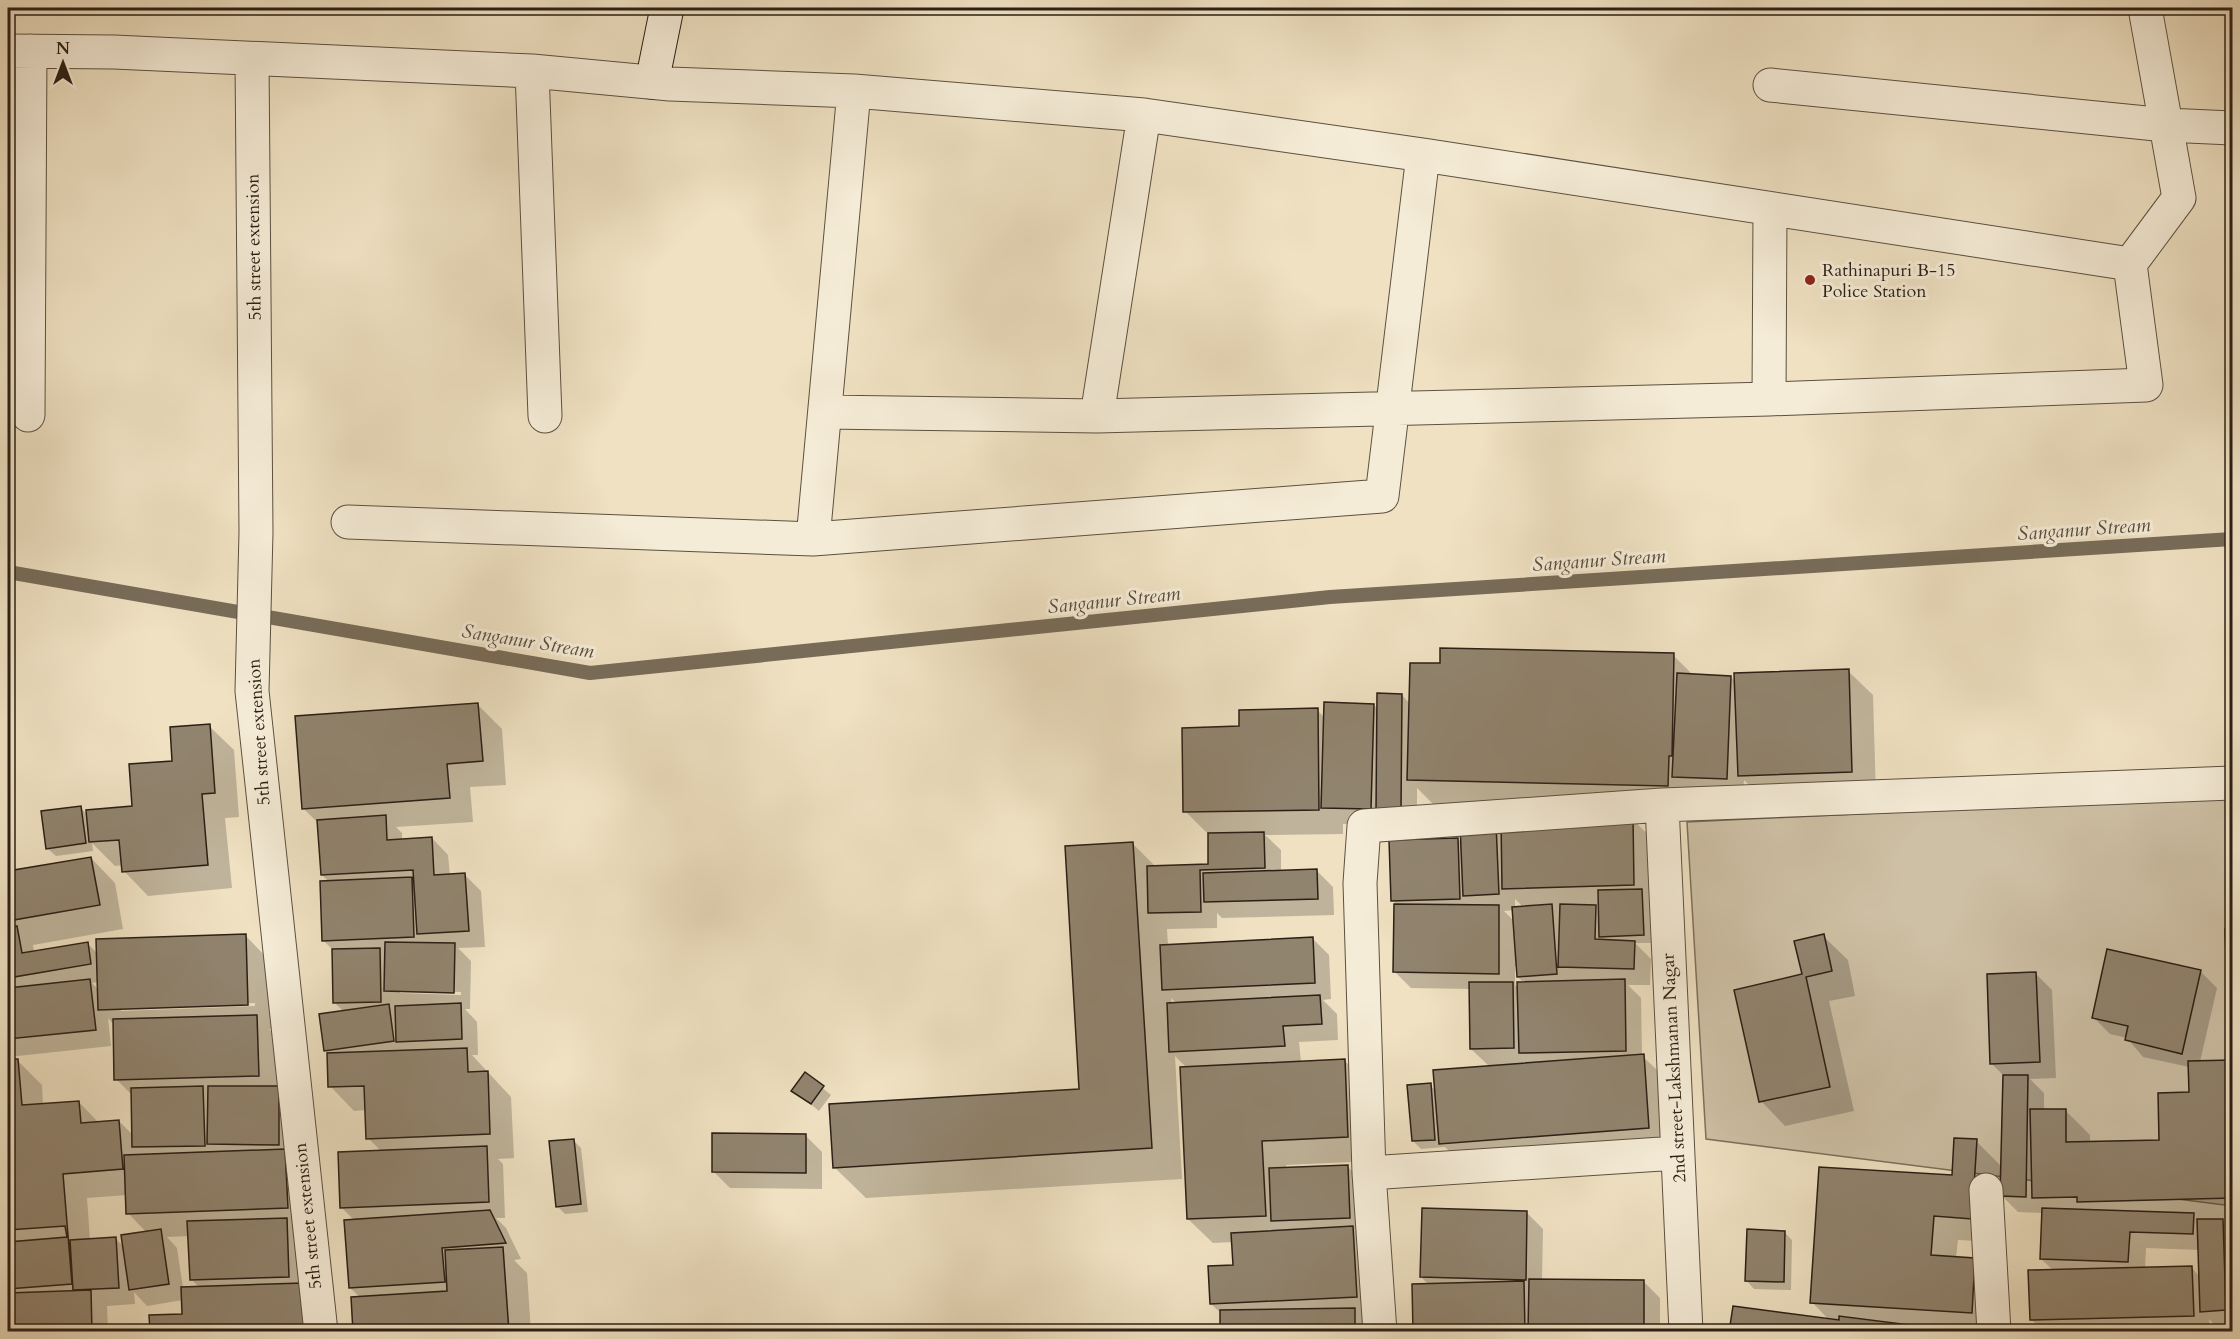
<svg xmlns="http://www.w3.org/2000/svg" width="2240" height="1339" font-family="Cardo,serif">
  <style>
    .green { fill: #cec0a5; stroke: #7c705d; stroke-width: 1.5 }
    .shadow { fill: #0003; fill-rule: evenodd }
    .lines { fill: none; stroke-linecap: round; stroke-linejoin: round }
    .stream { stroke: #786c59; stroke-width: 14 }
    .building { fill: #91846f; stroke: #2b1f15; stroke-width: 1.5 }
    .street-casing { stroke: #5c5040; stroke-width: 35 }
    .secondary-casing { stroke: #2b1f15; stroke-width: 35 }
    .street { stroke: #f5ecd7; stroke-width: 33 }
    .secondary { stroke: #f5ecd7; stroke-width: 33 }
    .poi-dot { fill: #8f2418; stroke: #f5ecd7; stroke-width: 2 }
    .labels { text-anchor: middle; dominant-baseline: central; stroke-width: 6; stroke-linejoin: round; paint-order: stroke }
    .street-label { font-size: 18px; fill: #2b1f15; stroke: #f5ecd7 }
    .poi-label { font-size: 18px; fill: #2b1f15; stroke: #f5ecd7; text-anchor: start }
    .water-label { font-size: 20px; font-style: italic; fill: #584c3d; stroke: #f5ecd7 }
  </style>
  <rect width="100%" height="100%" fill="#efe1c2"/>
  <filter id="stains"><feTurbulence type="fractalNoise" baseFrequency=".00333" numOctaves="4"/><feColorMatrix values="0 0 0 0 .2 0 0 0 0 .09 0 0 0 0 .02 0 0 0 .5 -.17"/></filter>
  <radialGradient id="worn" r=".72"><stop offset=".6" stop-color="#630" stop-opacity="0"/><stop offset="1" stop-color="#630" stop-opacity=".3"/></radialGradient>
  <!-- green -->
  <path class="green" d="M 2232,796 L 2232,1206 L 1706,1139 L 1687,822 Z"/>
  <!-- shadow -->
  <path class="shadow" d="M 1673,655 L 1694,676 L 1731,677 L 1736,682 L 1848,671 L 1873,695 L 1876,795 L 1764,800 L 1744,780 L 1743,795 L 1440,811 L 1417,788 L 1417,827 L 1343,824 L 1343,834 L 1265,835 L 1281,850 L 1281,872 L 1316,870 L 1333,887 L 1334,915 L 1222,918 L 1217,913 L 1217,928 L 1167,929 L 1168,946 L 1313,939 L 1329,955 L 1331,999 L 1323,1000 L 1337,1014 L 1338,1040 L 1299,1042 L 1301,1062 L 1344,1060 L 1369,1085 L 1372,1161 L 1286,1165 L 1286,1168 L 1347,1166 L 1364,1183 L 1376,1332 L 1222,1332 L 1222,1314 L 1211,1304 L 1234,1266 L 1233,1242 L 1213,1243 L 1188,1219 L 1187,1068 L 1175,1056 L 1182,1179 L 866,1198 L 834,1167 L 1081,1091 L 1133,844 L 1156,867 L 1210,865 L 1209,835 L 1185,811 L 1240,728 L 1317,710 L 1325,718 L 1374,705 L 1378,710 L 1402,695 L 1410,704 L 1441,665 ZM 1171,998 L 1177,1004 L 1172,1004 Z
    M 478,705 L 502,729 L 506,785 L 470,787 L 473,822 L 396,827 L 402,833 L 402,840 L 432,838 L 448,855 L 450,876 L 465,875 L 481,891 L 485,947 L 458,948 L 471,961 L 470,1009 L 465,1009 L 477,1022 L 478,1055 L 472,1055 L 511,1097 L 514,1158 L 498,1159 L 503,1164 L 505,1218 L 496,1218 L 506,1228 L 521,1259 L 514,1260 L 527,1273 L 531,1332 L 355,1332 L 361,1298 L 350,1288 L 355,1221 L 341,1207 L 382,1152 L 368,1138 L 367,1110 L 354,1111 L 330,1086 L 328,1054 L 325,1051 L 344,1012 L 334,1002 L 333,950 L 323,940 L 329,882 L 322,875 L 319,824 L 303,808 ZM 400,990 L 461,992 L 461,995 L 400,993 Z
    M 209,726 L 234,750 L 239,817 L 225,818 L 232,888 L 148,896 L 124,871 L 123,865 L 115,866 L 92,843 L 93,851 L 56,856 L 47,848 L 81,808 L 88,816 L 134,808 Z
    M 1632,819 L 1657,843 L 1658,909 L 1650,909 L 1651,943 L 1635,943 L 1651,959 L 1650,985 L 1628,985 L 1641,998 L 1642,1056 L 1668,1080 L 1673,1152 L 1465,1167 L 1445,1147 L 1421,1149 L 1413,1141 L 1430,1085 L 1436,1091 L 1490,1067 L 1471,1049 L 1471,989 L 1411,988 L 1395,972 L 1397,905 L 1392,900 L 1458,839 L 1462,843 L 1461,827 ZM 1515,899 L 1523,907 L 1515,908 ZM 1514,910 L 1515,922 L 1504,911 ZM 1515,966 L 1517,966 L 1518,977 L 1525,984 L 1519,990 L 1515,985 Z
    M 91,858 L 115,883 L 123,929 L 33,945 L 34,952 L 87,943 L 98,954 L 245,935 L 269,960 L 272,1029 L 269,1029 L 281,1041 L 328,1332 L 183,1316 L 183,1300 L 147,1306 L 134,1292 L 135,1304 L 107,1306 L 108,1332 L 8,1332 L 8,1061 L 17,1060 L 42,1085 L 43,1105 L 79,1102 L 99,1123 L 119,1121 L 134,1136 L 133,1096 L 116,1079 L 114,1025 L 108,1018 L 111,1046 L 8,1057 L 8,873 ZM 98,982 L 99,990 L 92,983 ZM 255,1003 L 255,1006 L 121,1011 L 121,1008 ZM 127,1195 L 128,1213 L 147,1233 L 125,1248 L 116,1239 L 90,1240 L 87,1198 ZM 190,1236 L 191,1279 L 200,1288 L 183,1288 L 177,1248 L 167,1237 Z
    M 2232,930 L 2232,1046 L 2230,1043 L 2227,931 Z
    M 1823,936 L 1848,960 L 1855,996 L 1829,1001 L 1854,1111 L 1785,1126 L 1761,1101 L 1803,975 Z
    M 2200,971 L 2217,988 L 2200,1062 L 2232,1062 L 2232,1223 L 2225,1223 L 2232,1230 L 2232,1327 L 2218,1328 L 2209,1319 L 2210,1332 L 2044,1332 L 2031,1319 L 2054,1271 L 2041,1259 L 2043,1213 L 2018,1212 L 1999,1193 L 1996,1242 L 1958,1240 L 1956,1258 L 1975,1259 L 1996,1332 L 1731,1332 L 1829,1320 L 1812,1302 L 1953,1176 L 1976,1141 L 2002,1167 L 2004,1076 L 1991,1063 L 2036,974 L 2052,990 L 2056,1078 L 2030,1079 L 2044,1093 L 2044,1111 L 2065,1110 L 2090,1135 L 2090,1143 L 2161,1141 L 2190,1094 L 2189,1067 L 2143,1057 L 2127,1038 L 2110,1034 L 2093,1017 ZM 2146,1248 L 2200,1250 L 2200,1277 L 2192,1268 L 2145,1269 Z
    M 805,1074 L 831,1095 L 819,1111 L 793,1090 Z
    M 806,1136 L 822,1152 L 822,1189 L 730,1188 L 713,1171 Z
    M 573,1140 L 581,1148 L 588,1212 L 565,1214 L 557,1206 Z
    M 1527,1213 L 1543,1229 L 1542,1280 L 1644,1282 L 1660,1298 L 1660,1332 L 1414,1332 L 1429,1285 L 1421,1277 Z
    M 1784,1232 L 1792,1240 L 1791,1290 L 1754,1289 L 1746,1280 Z"/>
  <g class="lines">
    <!-- stream -->
    <path class="stream" d="M 8,572 L 590,673 L 1330,597 L 2232,539"/>
  </g>
  <!-- building -->
  <path class="building" d="M 1440,648 L 1674,653 L 1672,756 L 1669,756 L 1668,786 L 1407,780 L 1410,663 L 1440,663 Z
    M 1849,669 L 1852,772 L 1738,776 L 1734,673 Z
    M 1677,673 L 1731,676 L 1727,779 L 1672,777 Z
    M 1377,693 L 1402,694 L 1401,811 L 1376,811 Z
    M 1324,702 L 1374,704 L 1371,809 L 1321,808 Z
    M 478,703 L 483,761 L 447,764 L 450,798 L 302,809 L 295,716 Z
    M 1318,708 L 1319,810 L 1183,812 L 1182,728 L 1239,726 L 1239,710 Z
    M 210,724 L 215,793 L 202,794 L 208,865 L 122,872 L 119,840 L 89,842 L 86,810 L 132,806 L 129,764 L 172,761 L 170,727 Z
    M 81,806 L 86,843 L 46,849 L 41,811 Z
    M 386,815 L 387,840 L 432,837 L 434,875 L 465,873 L 469,931 L 417,934 L 413,870 L 321,875 L 317,820 Z
    M 1633,817 L 1634,885 L 1502,889 L 1501,820 Z
    M 1496,823 L 1499,894 L 1463,896 L 1460,825 Z
    M 1264,832 L 1265,868 L 1200,870 L 1201,912 L 1148,913 L 1147,866 L 1208,864 L 1208,833 Z
    M 1458,838 L 1460,899 L 1391,901 L 1389,840 Z
    M 1133,842 L 1152,1148 L 833,1168 L 829,1104 L 1079,1089 L 1065,846 Z
    M 91,857 L 100,905 L 8,921 L 8,871 Z
    M 1317,869 L 1318,899 L 1204,902 L 1203,873 Z
    M 412,877 L 414,937 L 322,941 L 320,881 Z
    M 1642,889 L 1644,935 L 1599,937 L 1598,890 Z
    M 1394,904 L 1499,905 L 1499,974 L 1393,972 Z
    M 1552,904 L 1557,974 L 1517,977 L 1512,907 Z
    M 1560,904 L 1596,905 L 1595,939 L 1635,941 L 1634,969 L 1558,967 Z
    M 17,926 L 22,953 L 88,942 L 91,964 L 8,978 L 8,928 Z
    M 2225,929 L 2232,929 L 2232,1044 L 2229,1044 Z
    M 246,934 L 248,1005 L 98,1010 L 96,939 Z
    M 1824,934 L 1832,971 L 1806,977 L 1830,1087 L 1759,1102 L 1734,990 L 1802,974 L 1794,941 Z
    M 1313,937 L 1315,983 L 1162,990 L 1160,945 Z
    M 385,942 L 455,943 L 454,993 L 384,991 Z
    M 380,948 L 381,1002 L 333,1003 L 332,949 Z
    M 2107,949 L 2201,970 L 2182,1054 L 2125,1040 L 2128,1026 L 2092,1018 Z
    M 2036,972 L 2040,1062 L 1990,1064 L 1987,974 Z
    M 90,979 L 96,1030 L 8,1039 L 8,988 Z
    M 1625,979 L 1626,1051 L 1519,1053 L 1517,982 Z
    M 1469,982 L 1513,982 L 1514,1048 L 1470,1049 Z
    M 1320,995 L 1322,1024 L 1283,1026 L 1285,1046 L 1169,1052 L 1167,1003 Z
    M 461,1003 L 462,1039 L 396,1042 L 395,1006 Z
    M 389,1004 L 394,1041 L 324,1051 L 319,1014 Z
    M 257,1015 L 259,1076 L 114,1080 L 113,1019 Z
    M 467,1048 L 468,1072 L 488,1071 L 490,1134 L 366,1139 L 364,1086 L 328,1087 L 327,1053 Z
    M 1644,1054 L 1649,1128 L 1439,1144 L 1433,1070 Z
    M 8,1059 L 18,1059 L 22,1105 L 79,1101 L 81,1123 L 119,1120 L 123,1169 L 63,1174 L 72,1284 L 8,1289 L 8,1242 L 67,1237 L 65,1226 L 8,1230 Z
    M 1345,1059 L 1348,1137 L 1262,1141 L 1266,1216 L 1187,1219 L 1180,1067 Z
    M 2232,1060 L 2232,1198 L 2077,1202 L 2077,1197 L 2032,1198 L 2030,1109 L 2066,1109 L 2066,1142 L 2159,1140 L 2158,1093 L 2189,1092 L 2188,1061 Z
    M 805,1072 L 824,1086 L 811,1104 L 791,1091 Z
    M 2003,1075 L 2028,1075 L 2026,1197 L 2000,1196 Z
    M 1431,1083 L 1435,1140 L 1412,1141 L 1407,1085 Z
    M 203,1086 L 205,1146 L 132,1147 L 131,1088 Z
    M 208,1086 L 279,1086 L 279,1145 L 207,1144 Z
    M 712,1133 L 806,1134 L 806,1173 L 712,1172 Z
    M 1954,1138 L 1977,1139 L 1972,1219 L 1934,1216 L 1931,1255 L 1975,1258 L 1972,1313 L 1810,1303 L 1819,1167 L 1952,1175 Z
    M 574,1139 L 581,1204 L 556,1207 L 549,1141 Z
    M 487,1146 L 489,1202 L 340,1208 L 338,1152 Z
    M 285,1149 L 288,1208 L 126,1214 L 124,1155 Z
    M 1348,1165 L 1350,1218 L 1271,1221 L 1269,1168 Z
    M 1422,1208 L 1527,1211 L 1526,1280 L 1420,1277 Z
    M 2042,1208 L 2194,1213 L 2193,1234 L 2130,1232 L 2128,1262 L 2040,1259 Z
    M 490,1210 L 506,1243 L 442,1248 L 445,1282 L 349,1288 L 344,1220 Z
    M 287,1218 L 289,1277 L 190,1280 L 187,1221 Z
    M 2197,1219 L 2223,1219 L 2226,1310 L 2200,1312 Z
    M 1353,1226 L 1357,1297 L 1210,1304 L 1208,1266 L 1233,1265 L 1231,1233 Z
    M 161,1229 L 169,1284 L 129,1290 L 121,1235 Z
    M 1747,1229 L 1785,1231 L 1784,1282 L 1745,1281 Z
    M 116,1237 L 119,1288 L 73,1290 L 70,1240 Z
    M 503,1247 L 509,1332 L 353,1332 L 351,1297 L 447,1291 L 445,1250 Z
    M 2192,1266 L 2194,1316 L 2030,1320 L 2028,1270 Z
    M 1529,1279 L 1644,1280 L 1644,1332 L 1528,1332 Z
    M 1524,1281 L 1525,1332 L 1413,1332 L 1412,1284 Z
    M 303,1283 L 305,1332 L 150,1332 L 149,1315 L 182,1314 L 181,1287 Z
    M 91,1290 L 92,1332 L 8,1332 L 8,1293 Z
    M 1733,1306 L 1839,1320 L 1839,1316 L 1965,1332 L 1729,1332 Z
    M 1355,1308 L 1355,1332 L 1220,1332 L 1220,1310 Z"/>
  <g class="lines">
    <!-- street casing -->
    <g class="street-casing">
      <path id="street" d="M 8,51 L 114,52 L 532,71 L 670,84 L 854,91 L 813,539
        M 252,59 L 256,532 L 252,691 L 321,1332
        M 532,71 L 545,416
        M 1770,85 L 2166,125 L 2145,8
        M 854,91 L 1144,115 L 1097,416
        M 1423,155 L 2130,264 L 2179,198 L 2166,125 L 2232,128
        M 1769,399 L 1770,209
        M 825,412 L 1097,416 L 1769,399 L 2146,385 L 2130,264
        M 28,415 L 30,51
        M 348,522 L 813,539 L 1382,496 L 1423,155 L 1144,115
        M 1662,805 L 1686,1332
        M 1369,1173 L 1677,1153
        M 1986,1190 L 1994,1332
        M 1380,1332 L 1369,1173 L 1360,883 L 1364,826 L 1662,805 L 2232,783"/>
    </g>
    <!-- secondary casing -->
    <g class="secondary-casing">
      <path id="secondary" d="M 652,82 L 667,8"/>
    </g>
    <!-- street -->
    <use href="#street" class="street"/>
    <!-- secondary -->
    <use href="#secondary" class="secondary"/>
  </g>
  <!-- markers -->
  <circle class="poi-dot" cx="1810" cy="280" r="6"/>
  <g class="labels">
    <!-- street labels -->
    <g class="street-label">
      <text transform="translate(254 247) rotate(-91)">5th street extension</text>
      <text transform="translate(259 732) rotate(-94)">5th street extension</text>
      <text transform="translate(1674 1068) rotate(-93)">2nd street-Lakshmanan Nagar</text>
      <text transform="translate(308 1216) rotate(-96)">5th street extension</text>
    </g>
    <!-- poi labels -->
    <g class="poi-label">
      <text x="1822" y="270">Rathinapuri B-15<tspan x="1822" dy="21">Police Station</tspan></text>
    </g>
    <!-- water labels -->
    <g class="water-label">
      <text transform="translate(2084 529) rotate(-4)">Sanganur Stream</text>
      <text transform="translate(1599 560) rotate(-4)">Sanganur Stream</text>
      <text transform="translate(1114 600) rotate(-6)">Sanganur Stream</text>
      <text transform="translate(528 641) rotate(9)">Sanganur Stream</text>
    </g>
  </g>
  <!-- margin -->
  <rect width="2240" height="1339" fill="none" stroke="#efe1c2" stroke-width="30"/>
  <rect x="9" y="9" width="2222" height="1321" fill="none" stroke="#2b1f15" stroke-width="3"/>
  <rect x="15" y="15" width="2210" height="1309" fill="none" stroke="#2b1f15" stroke-width="1.5"/>
  <!-- north arrow -->
  <g transform="translate(63 63)" stroke="#f5ecd7" stroke-width="4.5" paint-order="stroke">
  <path d="M0-4.5L10 22L0 15L-10 22Z" fill="#2b1f15"/>
  <text y="-9" font-size="16" font-weight="bold" text-anchor="middle" fill="#2b1f15">N</text>
  </g>
  <rect width="100%" height="100%" filter="url(#stains)"/>
  <rect width="100%" height="100%" fill="url(#worn)"/>
</svg>
